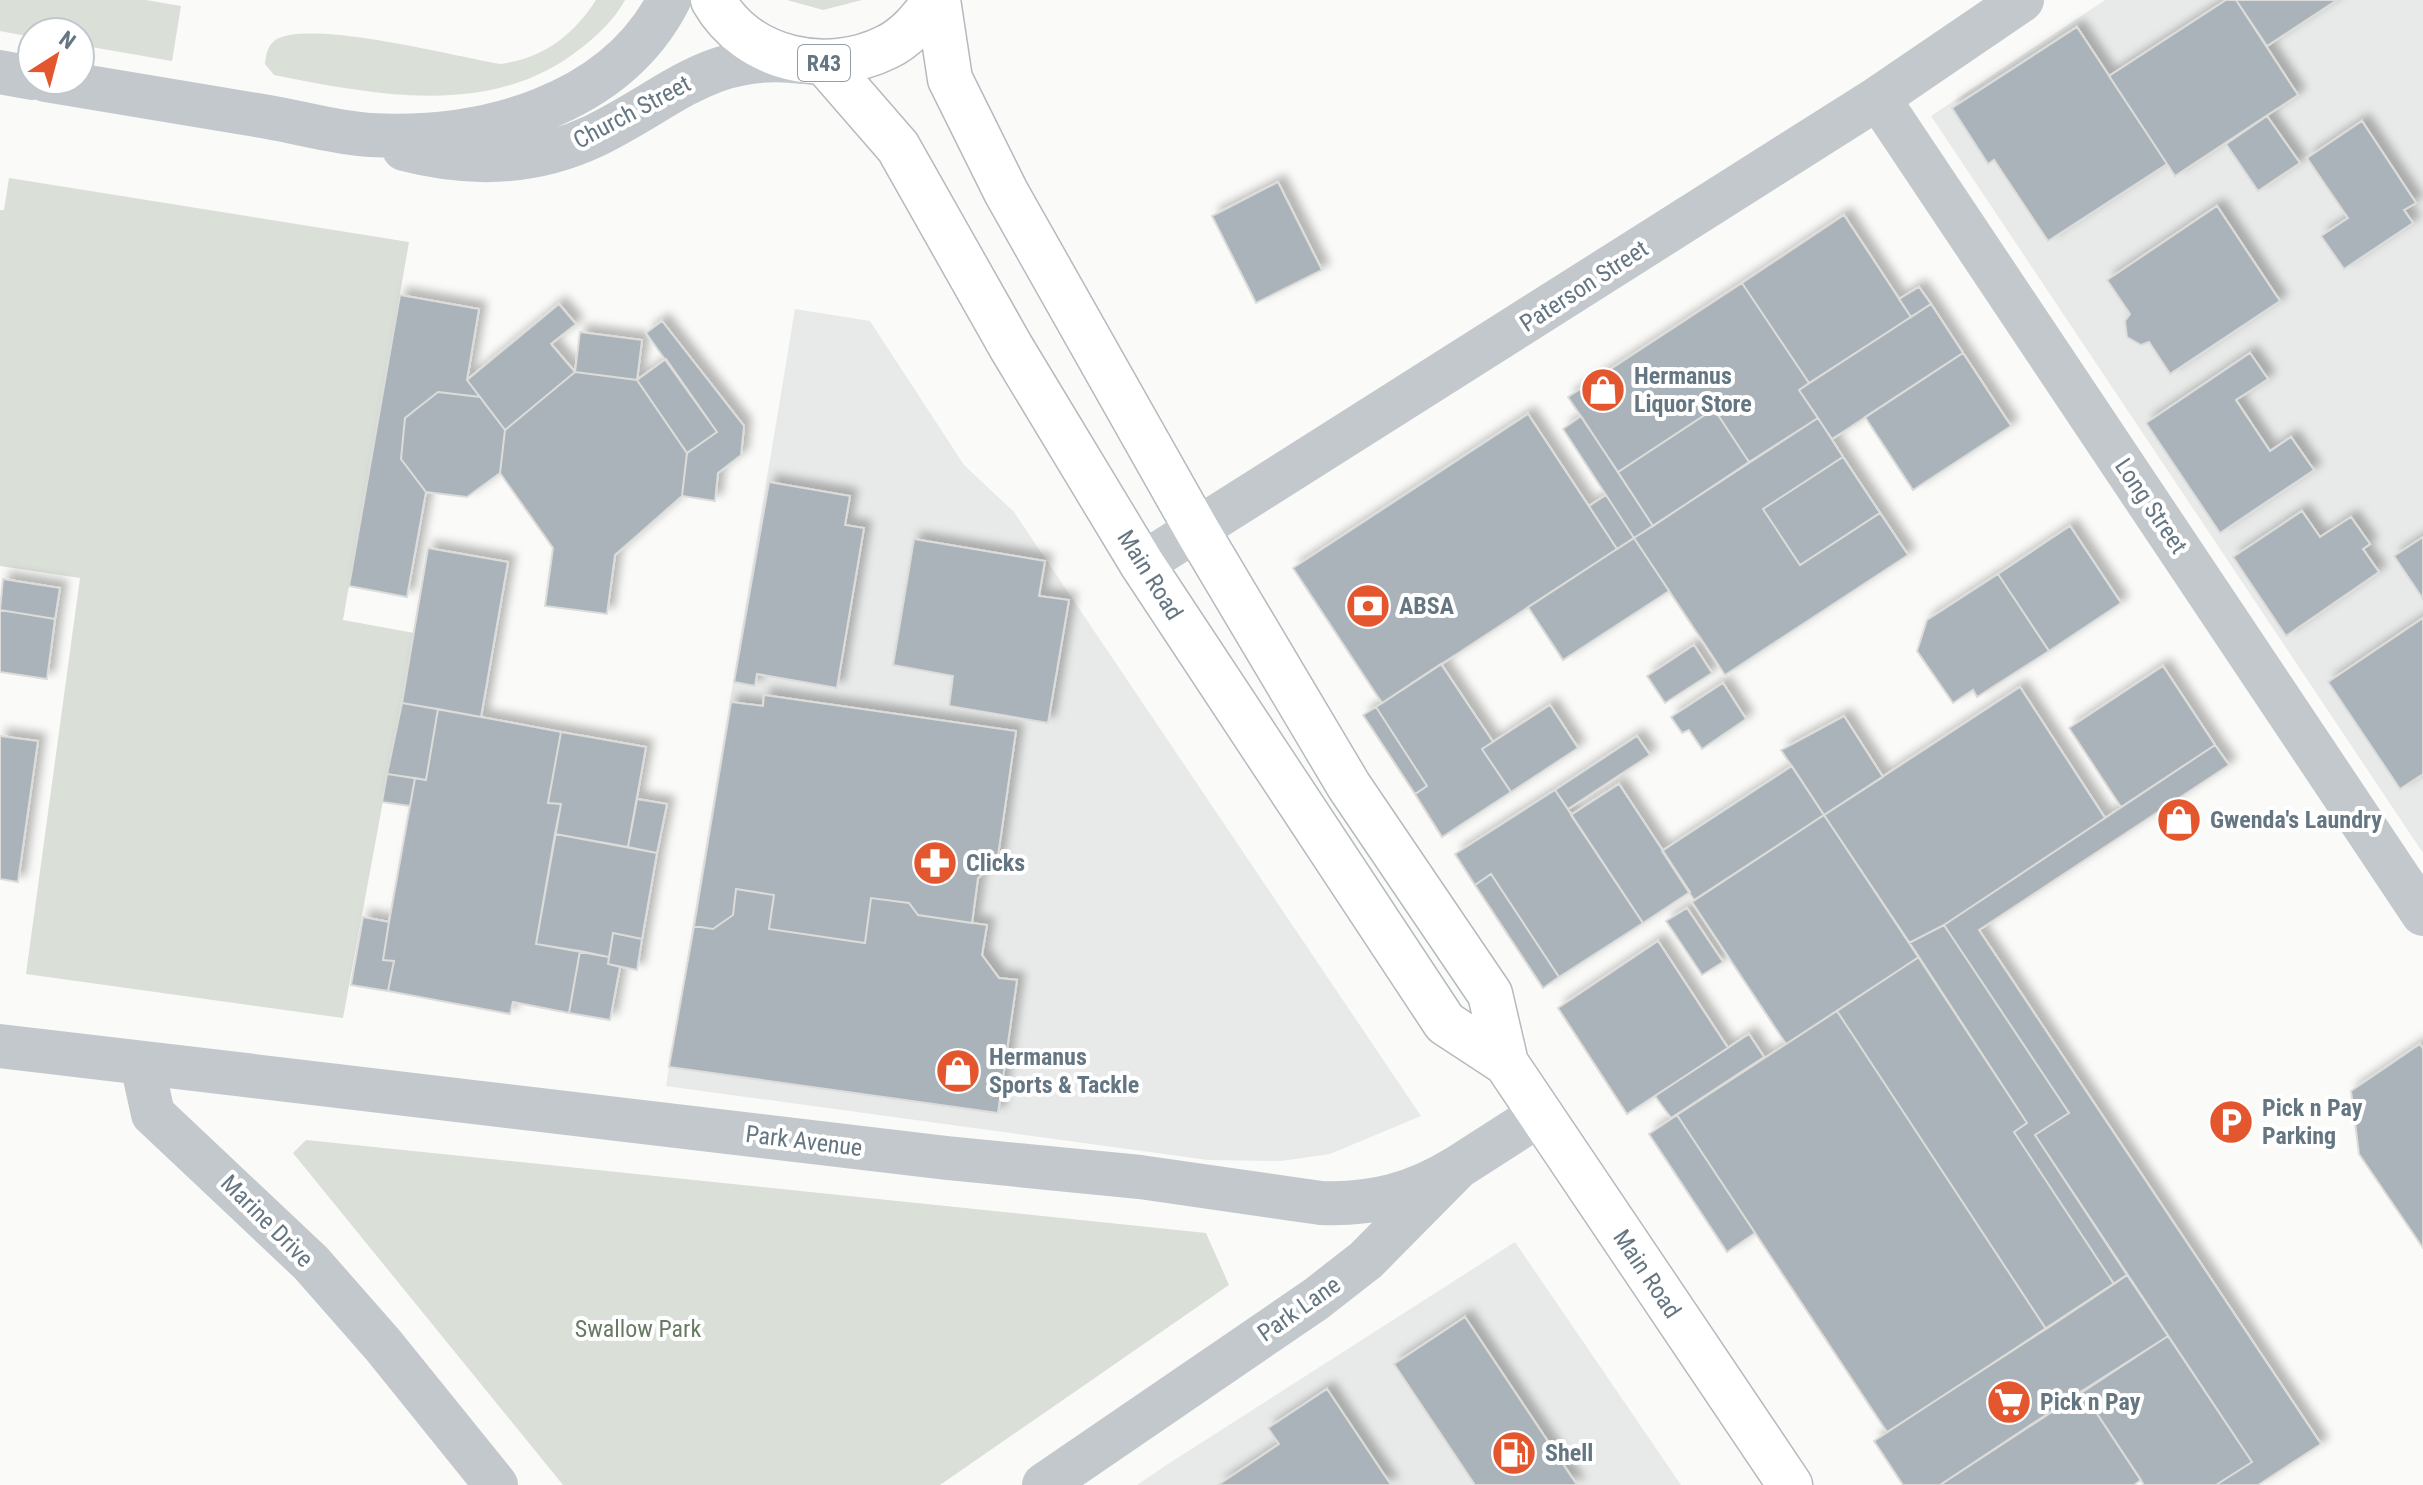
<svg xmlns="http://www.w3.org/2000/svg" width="2423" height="1485" font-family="'Roboto Condensed',sans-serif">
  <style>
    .built { fill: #e8e9e9 }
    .green { fill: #dadfd7 }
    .building { fill: #aab3b9; stroke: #dcdcda; stroke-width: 2; filter: url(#shadow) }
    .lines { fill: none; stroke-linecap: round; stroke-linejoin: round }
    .major-casing { stroke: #b5babe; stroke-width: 47 }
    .minor { stroke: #c3c8cc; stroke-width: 44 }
    .major { stroke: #fff; stroke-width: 44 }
    .labels { text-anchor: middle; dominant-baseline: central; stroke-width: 8; stroke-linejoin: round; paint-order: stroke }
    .shield { fill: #fff; stroke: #939fa8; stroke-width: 2 }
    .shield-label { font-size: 22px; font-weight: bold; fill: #657683 }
    .street-label { font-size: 24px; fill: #657683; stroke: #fff }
    .poi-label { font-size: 24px; font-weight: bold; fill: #657683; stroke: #fff; text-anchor: start }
    .park-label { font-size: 24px; fill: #687a64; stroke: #fff }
  </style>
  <defs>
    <filter id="shadow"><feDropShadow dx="7" dy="-7" stdDeviation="4" flood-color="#0004"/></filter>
  </defs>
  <rect width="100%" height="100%" fill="#fafaf8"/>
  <!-- built -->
  <path class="built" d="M 2105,0 L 2423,0 L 2423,853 L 1931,116 Z
    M 795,309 L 870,321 L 964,465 L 1014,512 L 1421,1116 L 1330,1154 L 1281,1161 L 1208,1160 L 666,1086 Z
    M 1515,1242 L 1681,1485 L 1137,1485 L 1168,1464 Z"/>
  <!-- green -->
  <path class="green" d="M 0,0 L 146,0 L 181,6 L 172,61 L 80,45 L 80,32 L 32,32 L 32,37 L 0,31 Z
    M 596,0 L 625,0 C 614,20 598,35 580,49 C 491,119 376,95 274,75 L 265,64 C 266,53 268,43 279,38 C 319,21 453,56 501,64 C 543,58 573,36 596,0 Z
    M 787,0 L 862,0 L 823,10 Z
    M 9,178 L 409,242 L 343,620 L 414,633 L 343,1018 L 26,974 L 80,578 L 0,566 L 0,210 L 4,210 Z
    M 306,1140 L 1206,1233 L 1229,1285 L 940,1485 L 563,1485 L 293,1153 Z"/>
  <!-- building -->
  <path class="building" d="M 2226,0 L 2236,0 L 2298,95 L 2175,176 L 2109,76 Z
    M 2236,0 L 2337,0 L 2267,46 Z
    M 2077,27 L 2167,164 L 2048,241 L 1994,160 L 1988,164 L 1952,108 Z
    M 2267,116 L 2300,163 L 2258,191 L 2226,144 Z
    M 2362,121 L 2416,203 L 2404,210 L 2413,223 L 2344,269 L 2321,236 L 2348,218 L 2307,158 Z
    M 1278,182 L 1322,270 L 1256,303 L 1212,216 Z
    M 2217,206 L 2280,301 L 2170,374 L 2149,342 L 2141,345 L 2127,337 L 2125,321 L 2130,314 L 2107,280 Z
    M 1844,215 L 1911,317 L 1809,383 L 1742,283 Z
    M 1742,283 L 1809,383 L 1799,390 L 1818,418 L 1749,462 L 1714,409 L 1618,472 L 1568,397 Z
    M 1919,287 L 1931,304 L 1911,317 L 1899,299 Z
    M 400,295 L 479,309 L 467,380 L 480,397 L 438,392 L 405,418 L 401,459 L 426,492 L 407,597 L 349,586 Z
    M 559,304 L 576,324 L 551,344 L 575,372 L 505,430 L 467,380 Z
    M 1931,304 L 1963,353 L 1832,439 L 1799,390 Z
    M 662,321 L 744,426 L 741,455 L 718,473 L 715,501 L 682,496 L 687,453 L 717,432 L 646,333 Z
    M 580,332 L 642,340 L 637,380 L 575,372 Z
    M 1963,353 L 2011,426 L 1913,490 L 1865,417 Z
    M 2250,353 L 2268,379 L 2236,400 L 2270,451 L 2291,437 L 2314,470 L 2220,533 L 2146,423 Z
    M 666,359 L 717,432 L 687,453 L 637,380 Z
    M 575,372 L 637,380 L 687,453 L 682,496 L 615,555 L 607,614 L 545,606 L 553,548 L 500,473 L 505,430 Z
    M 438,392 L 480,397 L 505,430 L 500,473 L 467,497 L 426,492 L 401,459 L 405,418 Z
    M 1714,409 L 1749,462 L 1653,526 L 1618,472 Z
    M 1528,414 L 1617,549 L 1382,703 L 1293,568 Z
    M 1581,416 L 1653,526 L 1634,538 L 1563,429 Z
    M 1818,418 L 1843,457 L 1763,509 L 1800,565 L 1880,513 L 1908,555 L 1725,675 L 1634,538 Z
    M 1843,457 L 1880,513 L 1800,565 L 1763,509 Z
    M 769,482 L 850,496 L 845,525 L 864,528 L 837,688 L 757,674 L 755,686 L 734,682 Z
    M 1606,495 L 1634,538 L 1617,549 L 1589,506 Z
    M 2302,511 L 2320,537 L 2351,517 L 2370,544 L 2363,549 L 2379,572 L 2286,636 L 2233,557 Z
    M 2070,526 L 2121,603 L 2049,651 L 1998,574 Z
    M 2423,537 L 2423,599 L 2394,556 Z
    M 1634,538 L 1669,591 L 1563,660 L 1528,607 Z
    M 914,539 L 1045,561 L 1039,596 L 1069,600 L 1048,723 L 949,706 L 953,676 L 893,665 Z
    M 428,548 L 508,562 L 481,717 L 402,703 Z
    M 1998,574 L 2049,651 L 1977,697 L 1973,690 L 1953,703 L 1917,651 L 1927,620 Z
    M 3,579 L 60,588 L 55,619 L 0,610 Z
    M 0,610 L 55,619 L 47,679 L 0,672 Z
    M 2423,618 L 2423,774 L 2400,789 L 2328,682 Z
    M 1694,645 L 1712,673 L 1665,703 L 1647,676 Z
    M 1441,664 L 1493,742 L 1482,749 L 1511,792 L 1442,837 L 1415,794 L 1427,786 L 1376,707 Z
    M 2163,666 L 2215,745 L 2121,807 L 2069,728 Z
    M 1723,683 L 1746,719 L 1702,749 L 1689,730 L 1682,733 L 1671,717 Z
    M 2020,687 L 2105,818 L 1944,925 L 1909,943 L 1824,815 Z
    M 764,695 L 1016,731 L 997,863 L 978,878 L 972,923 L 918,915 L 909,903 L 871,898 L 865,943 L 769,929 L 774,895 L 736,889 L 733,915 L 713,929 L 694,926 L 731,702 L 763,706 Z
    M 402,703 L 438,709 L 426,780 L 387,774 Z
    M 1550,705 L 1578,748 L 1511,792 L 1482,749 Z
    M 1376,707 L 1427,786 L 1415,794 L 1363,715 Z
    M 438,709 L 561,732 L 548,803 L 561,804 L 536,944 L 580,951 L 569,1013 L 513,1002 L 510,1014 L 388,991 L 394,961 L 383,960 L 389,922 L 415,778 L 426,780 Z
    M 1844,716 L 1883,777 L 1824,815 L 1781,750 Z
    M 561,732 L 646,747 L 628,847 L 555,834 L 561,804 L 548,803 Z
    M 0,736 L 38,741 L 18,882 L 0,879 Z
    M 1637,736 L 1650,755 L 1568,809 L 1555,790 Z
    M 2215,745 L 2229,765 L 1979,930 L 2321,1444 L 2258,1485 L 2216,1485 L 2252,1462 L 2035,1135 L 2069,1113 L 1944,925 Z
    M 1792,766 L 1824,815 L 1694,900 L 1662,851 Z
    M 387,774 L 415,778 L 410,806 L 382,802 Z
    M 1619,784 L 1690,892 L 1643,923 L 1571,815 Z
    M 1555,790 L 1643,923 L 1559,977 L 1491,874 L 1475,885 L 1455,854 Z
    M 637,799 L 667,804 L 657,853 L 628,847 Z
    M 1824,815 L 1919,957 L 1786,1044 L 1692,902 Z
    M 555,834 L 657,853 L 642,939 L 613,933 L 609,957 L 536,944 Z
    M 1491,874 L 1559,977 L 1543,988 L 1475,885 Z
    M 736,889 L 774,895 L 769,929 L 865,943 L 871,898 L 909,903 L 918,915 L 987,925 L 982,955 L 999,978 L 1017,980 L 998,1113 L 669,1067 L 694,926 L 713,929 L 733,915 Z
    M 1687,908 L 1723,962 L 1702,975 L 1666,921 Z
    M 363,917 L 389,922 L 383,960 L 394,961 L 388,991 L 351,985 Z
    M 1944,925 L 2069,1113 L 2035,1135 L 2127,1275 L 2114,1284 L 2014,1132 L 2027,1123 L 1909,943 Z
    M 613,933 L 642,939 L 637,970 L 608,964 Z
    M 1658,941 L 1728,1048 L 1627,1114 L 1558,1008 Z
    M 580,951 L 609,957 L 608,964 L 620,967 L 610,1020 L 569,1013 Z
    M 1919,957 L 2027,1123 L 2014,1132 L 2114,1284 L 2046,1329 L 1837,1011 Z
    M 1837,1011 L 2046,1329 L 1887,1432 L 1677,1115 Z
    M 1749,1034 L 1764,1057 L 1671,1118 L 1655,1096 Z
    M 2420,1044 L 2423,1049 L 2423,1248 L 2359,1154 L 2351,1091 Z
    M 1677,1115 L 1755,1233 L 1727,1252 L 1649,1134 Z
    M 2127,1275 L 2168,1336 L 1940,1485 L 1903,1485 L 1874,1441 Z
    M 1465,1317 L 1577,1485 L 1475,1485 L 1394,1364 Z
    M 2168,1336 L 2252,1462 L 2216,1485 L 2144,1485 L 2082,1391 Z
    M 1327,1389 L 1391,1485 L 1218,1485 L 1279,1444 L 1268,1428 Z
    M 2082,1391 L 2141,1480 L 2134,1485 L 1940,1485 Z"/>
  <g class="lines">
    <!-- major casing -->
    <g class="major-casing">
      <path id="major" d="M 713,0 C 748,61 827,77 887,47 C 908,37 922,18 936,0
        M 938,0 L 950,79 L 1006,192 L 1198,532 L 1349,786 L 1490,994 L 1506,1063 L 1790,1485
        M 825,63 L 898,147 L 1011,347 L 1142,564 L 1445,1023 L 1506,1063"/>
    </g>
    <!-- minor -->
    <path class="minor" d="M 0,72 L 32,78
      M 46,80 C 120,92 194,105 268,117 C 302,123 337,133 370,135 C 482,141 614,107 669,0
      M 1878,98 L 2423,914
      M 404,149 C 469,166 533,165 594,136 C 671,99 709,50 803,62
      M 1142,564 L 1878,98 L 2022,0
      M 0,1046 L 947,1158 L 1140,1177 L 1321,1203 C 1373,1205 1414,1194 1458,1167
      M 142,1064 L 153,1114 L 311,1263 L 383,1345 L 496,1485
      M 1044,1485 L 1316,1299 L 1366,1260 L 1458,1167 L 1539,1115"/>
    <!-- major -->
    <use href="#major" class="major"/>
  </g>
  <!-- icons -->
  <defs>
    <g id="shop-disc" transform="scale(2.3)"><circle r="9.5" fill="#e4572e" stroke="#fff"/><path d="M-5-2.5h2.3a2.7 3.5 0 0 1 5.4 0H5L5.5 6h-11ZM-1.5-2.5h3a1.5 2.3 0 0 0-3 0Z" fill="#fff"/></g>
    <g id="bank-disc" transform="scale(2.3)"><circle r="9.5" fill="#e4572e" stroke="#fff"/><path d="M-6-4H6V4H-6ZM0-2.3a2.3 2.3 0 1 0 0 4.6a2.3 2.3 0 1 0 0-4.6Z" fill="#fff"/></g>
    <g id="pharmacy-disc" transform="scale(2.3)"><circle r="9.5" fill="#e4572e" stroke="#fff"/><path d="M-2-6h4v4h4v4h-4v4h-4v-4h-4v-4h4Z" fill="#fff"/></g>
    <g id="parking-disc" transform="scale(2.3)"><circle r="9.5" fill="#e4572e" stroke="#fff"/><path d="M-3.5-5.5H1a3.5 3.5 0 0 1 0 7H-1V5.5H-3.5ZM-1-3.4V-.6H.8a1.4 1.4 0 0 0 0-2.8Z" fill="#fff"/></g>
    <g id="supermarket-disc" transform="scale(2.3)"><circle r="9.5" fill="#e4572e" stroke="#fff"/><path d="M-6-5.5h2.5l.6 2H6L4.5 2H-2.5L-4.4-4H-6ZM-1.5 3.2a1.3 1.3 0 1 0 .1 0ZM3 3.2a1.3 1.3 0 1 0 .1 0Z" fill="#fff"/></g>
    <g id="fuel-disc" transform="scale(2.3)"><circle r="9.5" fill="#e4572e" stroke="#fff"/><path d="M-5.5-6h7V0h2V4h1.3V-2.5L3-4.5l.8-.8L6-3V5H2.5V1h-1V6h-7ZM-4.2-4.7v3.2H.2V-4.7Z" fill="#fff"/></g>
  </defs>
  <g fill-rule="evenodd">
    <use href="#shop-disc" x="1603" y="390"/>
    <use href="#bank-disc" x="1368" y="606"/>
    <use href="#shop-disc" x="2179" y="820"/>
    <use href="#pharmacy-disc" x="935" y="863"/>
    <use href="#shop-disc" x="958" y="1071"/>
    <use href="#parking-disc" x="2231" y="1122"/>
    <use href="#supermarket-disc" x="2009" y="1402"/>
    <use href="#fuel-disc" x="1514" y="1453"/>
  </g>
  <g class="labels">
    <!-- shield labels -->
    <rect class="shield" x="798" y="45" width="52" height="36" rx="6"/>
    <g class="shield-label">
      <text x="824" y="63">R43</text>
    </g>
    <!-- street labels -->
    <g class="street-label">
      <text transform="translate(632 112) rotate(-28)">Church Street</text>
      <text transform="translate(1584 286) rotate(-33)">Paterson Street</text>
      <text transform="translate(2151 506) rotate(56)">Long Street</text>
      <text transform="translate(1150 575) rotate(58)">Main Road</text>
      <text transform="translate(804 1141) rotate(7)">Park Avenue</text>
      <text transform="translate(267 1221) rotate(45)">Marine Drive</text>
      <text transform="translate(1647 1274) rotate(56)">Main Road</text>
      <text transform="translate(1299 1309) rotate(-35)">Park Lane</text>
    </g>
    <!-- poi labels -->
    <g class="poi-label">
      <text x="1634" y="376">Hermanus<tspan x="1634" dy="28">Liquor Store</tspan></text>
      <text x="1399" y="606">ABSA</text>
      <text x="2210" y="820">Gwenda's Laundry</text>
      <text x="966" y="863">Clicks</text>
      <text x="989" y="1057">Hermanus<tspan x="989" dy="28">Sports &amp; Tackle</tspan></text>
      <text x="2262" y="1108">Pick n Pay<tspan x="2262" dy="28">Parking</tspan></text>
      <text x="2040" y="1402">Pick n Pay</text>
      <text x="1545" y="1453">Shell</text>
    </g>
    <!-- park labels -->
    <g class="park-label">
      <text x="638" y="1329">Swallow Park</text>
    </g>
  </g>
  <!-- north arrow -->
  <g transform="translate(56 56) rotate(36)"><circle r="38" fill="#ffffff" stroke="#c1c8cd" stroke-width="2"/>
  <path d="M0-6L14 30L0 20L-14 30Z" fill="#e4572e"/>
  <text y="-12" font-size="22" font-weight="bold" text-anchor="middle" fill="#657683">N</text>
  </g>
</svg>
